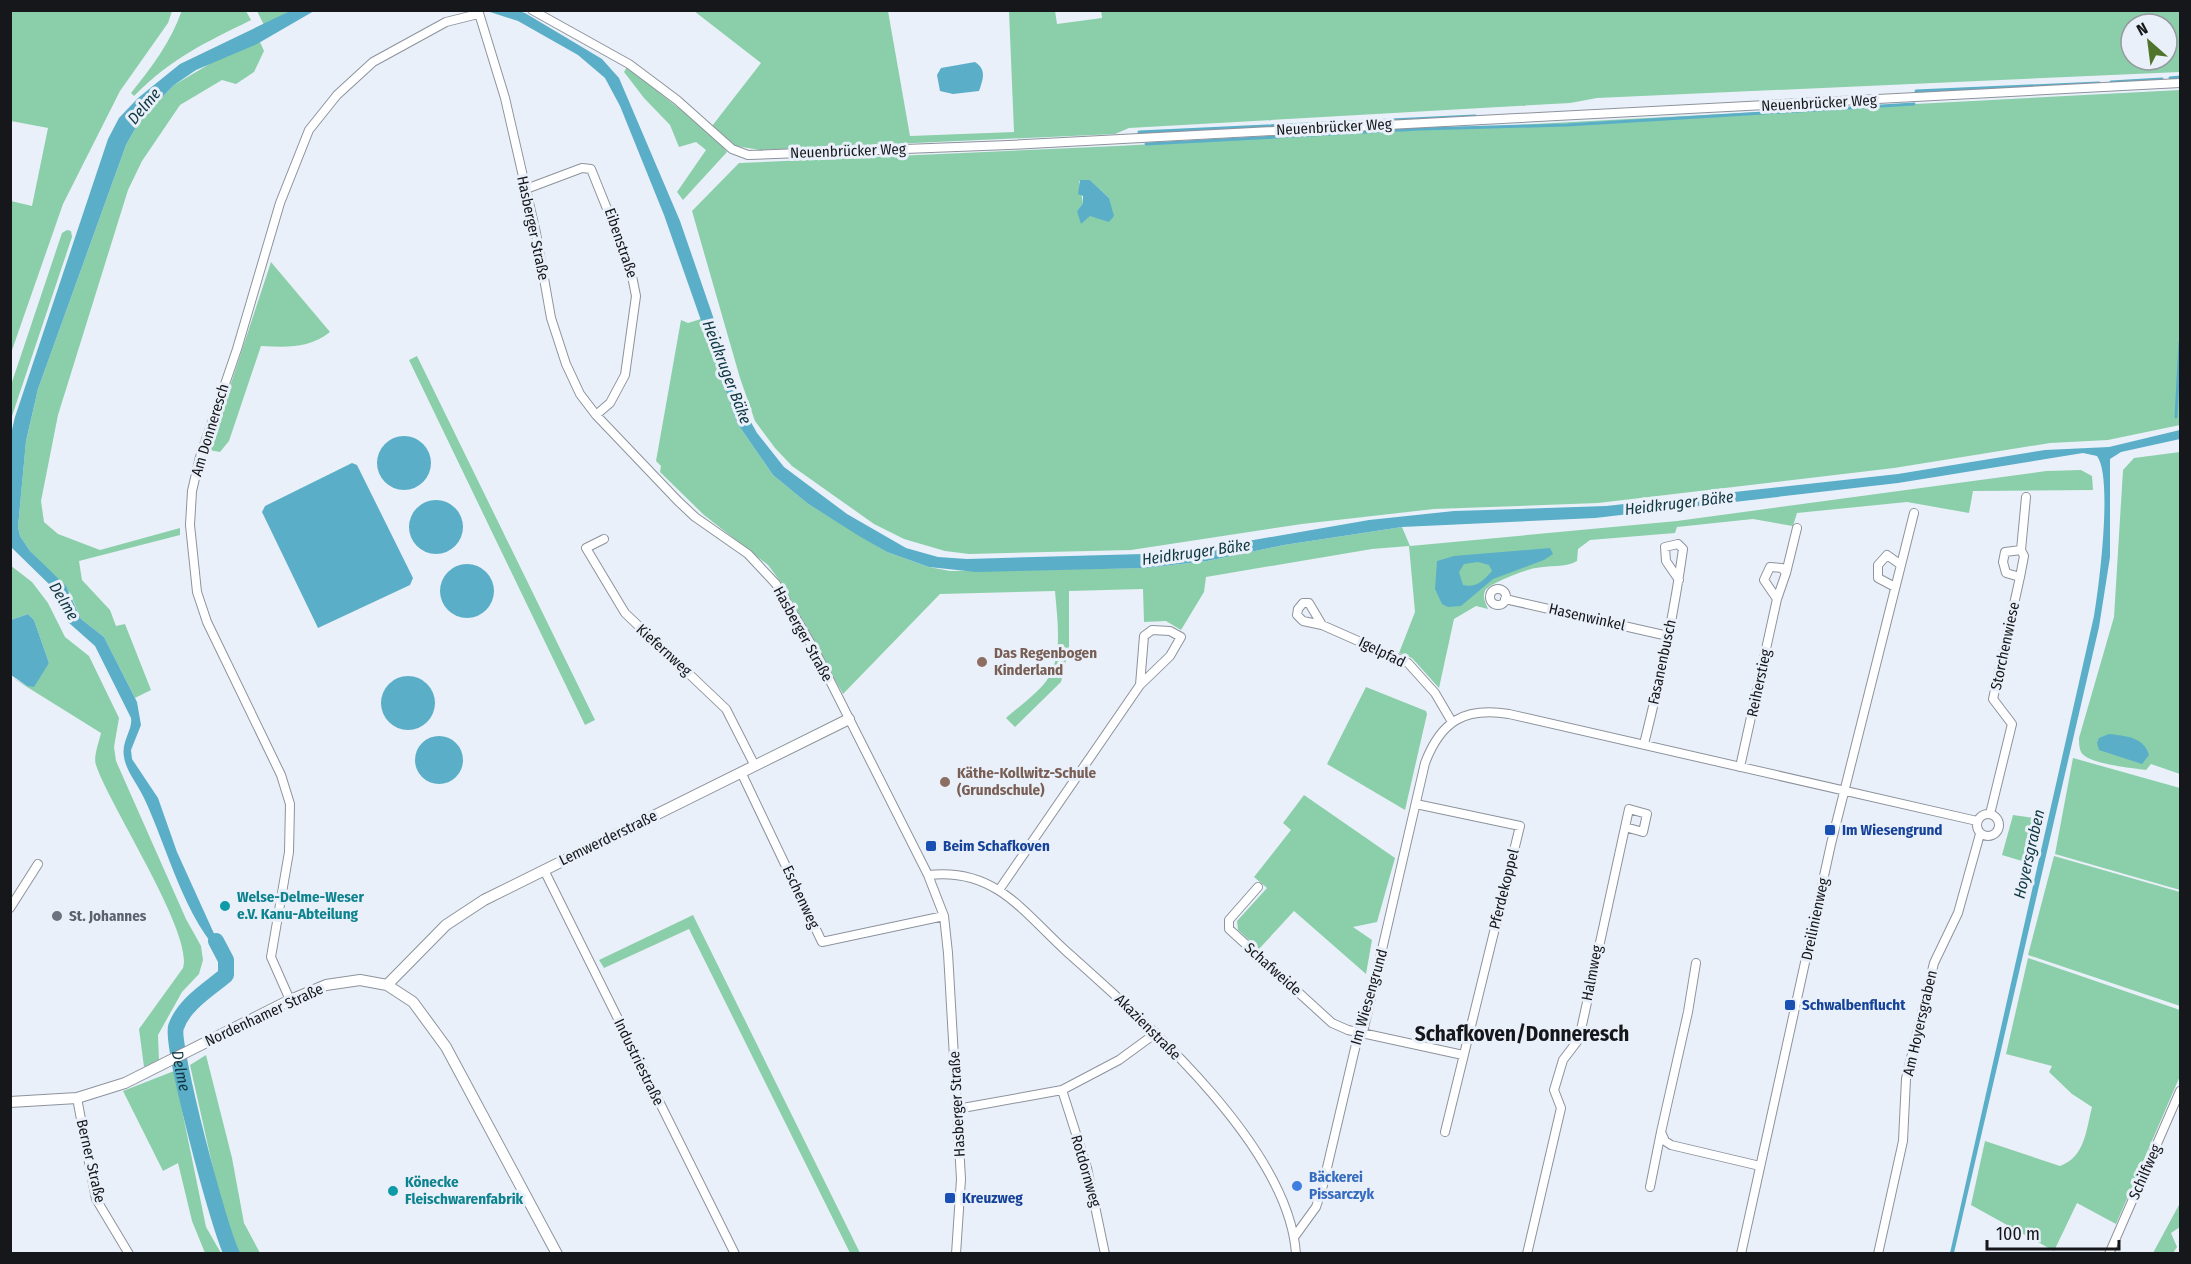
<svg xmlns="http://www.w3.org/2000/svg" width="2191" height="1264" font-family="'Fira Sans Condensed',sans-serif">
  <style>
    .green { fill: #8bcfaa; fill-rule: evenodd }
    .water { fill: #5baec8; fill-rule: evenodd }
    .lines { fill: none; stroke-linecap: round; stroke-linejoin: round }
    .stream { stroke: #5baec8; stroke-width: 3 }
    .river { stroke: #5baec8; stroke-width: 16 }
    .minor-casing { stroke: #8d939c; stroke-width: 10 }
    .tertiary-casing { stroke: #8d939c; stroke-width: 12 }
    .minor { stroke: #fff; stroke-width: 8 }
    .tertiary { stroke: #fff; stroke-width: 10 }
    .education-dot { fill: #8d6e63; stroke: #eaf0f9; stroke-width: 2 }
    .transit-dot { fill: #1a4fb4; stroke: #eaf0f9; stroke-width: 2 }
    .culture-dot { fill: #0f9aa8; stroke: #eaf0f9; stroke-width: 2 }
    .worship-dot { fill: #6b7280; stroke: #eaf0f9; stroke-width: 2 }
    .shop-dot { fill: #3f7fe0; stroke: #eaf0f9; stroke-width: 2 }
    .labels { text-anchor: middle; dominant-baseline: central; stroke-width: 6; stroke-linejoin: round; paint-order: stroke }
    .street-label { font-size: 15px; fill: #15171a; stroke: #eaf0f9 }
    .education-label { font-size: 15px; font-weight: bold; fill: #785e54; stroke: #eaf0f9; text-anchor: start }
    .transit-label { font-size: 15px; font-weight: bold; fill: #164399; stroke: #eaf0f9; text-anchor: start }
    .culture-label { font-size: 15px; font-weight: bold; fill: #0d838f; stroke: #eaf0f9; text-anchor: start }
    .worship-label { font-size: 15px; font-weight: bold; fill: #5b616d; stroke: #eaf0f9; text-anchor: start }
    .shop-label { font-size: 15px; font-weight: bold; fill: #366cbe; stroke: #eaf0f9; text-anchor: start }
    .water-label { font-size: 16px; font-style: italic; fill: #0f3742; stroke: #eaf0f9 }
    .district-label { font-size: 21px; font-weight: bold; fill: #15171a; stroke: #eaf0f9 }
  </style>
  <rect width="100%" height="100%" fill="#eaf0f9"/>
  <!-- green -->
  <path class="green" d="M 11,10 L 172,11 L 168,23 L 120,91 L 63,204 L 11,353 L 11,201 L 32,206 L 48,128 L 11,121 Z
    M 182,10 L 246,11 L 251,20 C 203,44 173,57 134,96 L 131,93 C 151,68 171,42 182,10 Z
    M 1101,10 L 2180,11 L 2180,72 L 1597,98 L 1570,103 L 1129,128 L 1115,134 L 760,150 L 736,146 L 712,126 L 761,63 L 694,11 L 888,11 L 910,136 L 1014,132 L 1009,11 L 1055,11 L 1057,24 L 1102,18 ZM 2131,24 L 2167,24 L 2167,60 L 2131,60 Z
    M 257,11 L 290,11 L 264,25 Z
    M 260,42 L 264,51 L 254,72 L 236,84 L 222,80 L 180,105 L 142,161 L 128,190 L 58,415 L 41,501 L 44,522 L 58,534 L 100,550 L 180,528 L 180,535 L 79,561 L 82,580 L 110,610 L 116,626 L 125,624 L 151,690 L 135,698 L 104,637 L 81,619 L 70,593 L 30,551 L 20,536 L 18,527 L 26,441 L 38,389 L 126,145 L 140,120 L 174,85 L 223,56 Z
    M 627,67 L 715,137 L 727,152 L 683,200 L 677,192 L 706,150 L 696,142 L 679,147 L 670,125 L 644,98 L 624,72 Z
    M 2180,90 L 2180,425 L 2108,440 L 2050,443 L 1894,468 L 1598,503 L 1434,509 L 1302,524 L 1131,550 L 969,554 L 945,551 L 904,539 L 874,524 L 792,466 L 775,448 L 755,421 L 740,378 L 692,211 L 739,163 L 1117,146 ZM 1090,180 L 1109,198 L 1109,221 L 1077,211 L 1083,203 L 1079,181 Z
    M 67,230 L 71,231 L 72,237 L 11,419 L 11,385 L 62,233 Z
    M 271,262 L 330,332 C 308,349 287,347 261,346 L 229,441 L 220,452 L 209,450 Z
    M 701,319 L 737,423 L 773,475 L 807,503 L 887,552 L 929,567 L 950,571 L 1146,568 L 1207,561 L 1284,545 L 1402,527 L 1410,546 L 1677,521 L 2046,471 L 2081,470 L 2092,476 L 2093,490 L 1973,491 L 1969,513 L 1907,502 L 1797,513 L 1793,526 L 1753,519 L 1677,527 L 1675,533 L 1590,540 L 1578,549 L 1577,561 C 1565,568 1549,565 1536,568 C 1527,569 1488,584 1485,591 C 1482,597 1486,604 1488,609 L 1476,606 L 1454,619 L 1439,688 L 1412,658 L 1399,653 L 1415,612 L 1409,546 L 1372,549 L 1206,577 L 1204,592 L 1181,630 L 1166,621 L 1144,622 L 1143,589 L 1069,591 L 1069,647 L 1061,682 L 1015,727 L 1006,718 C 1020,705 1045,689 1052,671 C 1062,647 1057,617 1055,591 L 940,594 L 843,694 L 780,581 L 768,565 L 704,515 L 660,472 L 661,466 L 656,461 L 681,320 L 688,323 Z
    M 417,356 L 595,720 L 585,725 L 409,360 Z
    M 2180,452 L 2180,774 L 2151,764 L 2146,770 C 2132,768 2087,764 2081,752 C 2079,748 2079,742 2079,738 L 2114,617 L 2123,470 L 2134,458 Z
    M 10,565 L 32,582 L 48,603 L 65,637 L 89,656 L 119,718 L 114,747 L 116,761 L 186,919 L 201,946 L 203,960 L 199,974 L 182,992 L 158,1035 L 159,1060 L 144,1067 L 139,1029 L 183,968 C 194,934 109,805 96,765 C 93,757 99,742 101,733 L 11,677 L 27,686 L 49,663 L 34,620 L 28,614 L 11,620 Z
    M 1366,687 L 1426,711 L 1427,714 L 1405,810 L 1327,764 Z
    M 2073,758 L 2180,788 L 2180,890 L 2055,854 Z
    M 1304,795 L 1395,858 L 1377,922 L 1353,927 L 1372,940 L 1366,974 L 1294,911 L 1259,949 L 1238,930 L 1237,921 L 1267,888 L 1254,877 L 1291,830 L 1283,823 Z
    M 2013,815 L 2040,819 L 2032,864 L 2002,855 Z
    M 2054,856 L 2180,892 L 2180,1006 L 2028,955 Z
    M 693,915 L 860,1253 L 850,1253 L 689,929 L 604,968 L 599,960 Z
    M 2028,958 L 2180,1010 L 2180,1076 L 2116,1224 L 2077,1203 L 2054,1251 L 1971,1205 L 1985,1141 L 2060,1166 C 2085,1157 2086,1130 2092,1107 L 2072,1094 L 2049,1072 L 2052,1066 L 2006,1054 Z
    M 206,1055 L 232,1158 L 244,1223 L 260,1253 L 237,1253 L 222,1209 L 190,1065 Z
    M 174,1071 L 206,1227 L 221,1253 L 205,1253 L 192,1221 L 178,1163 L 163,1171 L 123,1091 Z
    M 2180,1203 L 2180,1227 L 2171,1233 L 2177,1247 L 2173,1253 L 2153,1253 Z"/>
  <!-- water -->
  <path class="water" d="M 290,11 L 314,11 L 257,44 L 196,70 L 174,85 L 140,120 L 126,145 L 38,389 L 26,441 L 18,527 L 20,536 L 30,551 L 66,586 L 81,619 L 104,637 L 137,702 L 141,725 L 131,750 L 132,759 L 158,798 L 177,852 L 226,960 C 183,917 169,851 144,798 C 138,785 126,771 124,757 C 121,741 133,730 131,718 L 95,646 L 68,622 L 53,588 L 11,547 L 10,438 L 15,417 L 108,139 L 119,118 L 138,98 L 180,64 Z
    M 487,11 L 519,11 L 525,13 L 602,59 L 619,78 L 680,221 L 747,415 L 757,433 L 784,467 L 847,514 L 906,548 L 938,557 L 967,559 L 1179,553 L 1369,520 L 1454,511 L 1606,506 L 1898,474 L 2045,450 L 2109,447 L 2180,430 L 2180,439 L 2121,452 L 2110,459 L 2110,557 L 2099,627 L 1954,1253 L 1950,1253 L 2094,616 C 2099,587 2113,477 2097,456 L 2083,453 L 1898,483 L 1595,518 L 1402,527 L 1284,545 L 1207,561 L 1146,568 L 976,572 L 929,567 L 887,552 L 859,536 L 807,503 L 773,475 L 737,423 L 664,215 L 620,106 L 605,78 L 578,55 L 518,21 Z
    M 975,62 C 987,70 983,79 979,91 L 953,94 L 940,91 L 937,75 L 941,68 Z
    M 1080,180 L 1090,180 L 1109,198 L 1114,216 L 1109,222 L 1090,216 L 1081,224 L 1077,211 L 1083,203 L 1083,196 L 1078,194 Z
    M377 463a27 27 0 1 1 54 0a27 27 0 1 1-54 0Z
    M 352,463 L 357,465 L 413,578 L 410,585 L 318,628 L 262,512 L 265,506 Z
    M409 527a27 27 0 1 1 54 0a27 27 0 1 1-54 0Z
    M 1550,548 L 1553,554 L 1544,560 L 1493,579 L 1461,606 L 1448,607 L 1442,604 L 1435,589 L 1437,561 L 1454,556 ZM 1478,562 L 1489,565 L 1492,571 C 1483,581 1477,588 1463,585 L 1459,572 L 1464,564 Z
    M440 591a27 27 0 1 1 54 0a27 27 0 1 1-54 0Z
    M 28,614 L 34,620 L 49,663 L 34,687 L 27,686 L 11,675 L 11,620 Z
    M381 703a27 27 0 1 1 54 0a27 27 0 1 1-54 0Z
    M 2109,734 C 2126,736 2144,737 2149,755 L 2142,764 L 2099,750 L 2097,743 L 2099,738 Z
    M415 760a24 24 0 1 1 48 0a24 24 0 1 1-48 0Z"/>
  <g class="lines">
    <!-- stream -->
    <path class="stream" d="M 2170,78 L 2180,77
      M 2111,82 L 2162,79
      M 1916,91 L 2099,83
      M 1139,132 L 1475,116
      M 1146,144 L 1421,129 L 1567,125 L 1914,104
      M 2176,417 L 2180,343"/>
    <!-- river -->
    <path class="river" id="s1" d="M 216,941 L 226,960 L 226,975 C 208,990 184,1004 176,1027 C 170,1044 220,1233 232,1254"/>
    <!-- minor casing -->
    <g class="minor-casing">
      <path id="minor" d="M 478,10 L 505,98 L 536,233 L 551,318 L 566,364 L 580,394 L 596,415 L 678,501 L 695,517 L 748,554 L 776,584 L 815,651 L 928,875 L 944,916 L 948,953 L 961,1179 L 956,1254
        M 532,10 L 629,64 L 677,100 L 732,149 L 748,155 L 1009,145 L 2180,83
        M 526,189 L 582,168 L 591,169 L 630,266 L 636,296 L 625,375 L 610,403 L 596,415
        M 604,539 L 586,548 L 625,613 L 726,709 L 755,766
        M 2021,550 L 2026,497
        M 1901,565 L 1914,513
        M 1786,573 L 1797,528
        M1490 597a8 8 0 1 1 16 0a8 8 0 1 1-16 0Z
        M 1505,599 L 1668,636
        M 1322,625 L 1303,621 L 1297,615 L 1298,609 L 1303,603 L 1309,603 L 1322,625 L 1408,663 L 1435,693 L 1452,722
        M 1644,744 C 1660,680 1674,614 1683,549 L 1678,544 L 1665,547 L 1666,561 L 1679,580
        M 1740,767 L 1777,599 L 1786,573 L 1782,568 L 1770,567 L 1764,580 L 1777,599
        M 741,772 L 822,942 L 944,916
        M 1416,804 L 1520,826 L 1445,1132
        M1977 825a11 11 0 1 1 22 0a11 11 0 1 1-22 0Z
        M 1990,814 L 2012,724 L 1993,699 L 2020,577 L 2006,573 L 2003,562 L 2005,552 L 2021,550 L 2024,556 L 2020,577
        M 544,870 L 735,1254
        M 928,875 C 954,872 976,876 998,890 C 1021,904 1045,932 1066,951 C 1143,1020 1289,1146 1296,1254
        M 1258,887 L 1229,920 L 1229,929 L 1332,1023 L 1348,1030 L 1463,1055
        M 999,890 L 1140,685 L 1144,636 L 1152,630 L 1170,631 L 1181,637 L 1170,656 L 1140,685
        M 10,908 L 38,864
        M 1696,963 L 1688,1012 L 1661,1132 L 1665,1141 L 1671,1145 L 1760,1166
        M 290,1000 L 271,957 L 289,852 L 290,804 L 281,775 L 207,622 L 197,592 L 190,525 L 192,491 L 200,457 L 237,349 L 280,203 L 309,130 L 337,95 L 373,62 L 446,22 L 478,14
        M 1062,1090 L 1087,1168 L 1105,1254
        M 77,1098 L 96,1199 L 129,1254
        M 957,1109 L 1062,1090 L 1119,1060 L 1156,1033
        M 1650,1187 L 1661,1132
        M 1295,1236 L 1316,1207 L 1322,1189 L 1357,1040 L 1363,1032 L 1425,763 C 1441,721 1464,707 1509,714 L 1977,821
        M 1527,1254 L 1561,1108 L 1554,1090 L 1563,1060 L 1579,1039 L 1629,809 L 1647,814 L 1643,832 L 1625,827
        M 1741,1254 L 1831,844 L 1901,565 L 1887,555 L 1878,565 L 1878,578 L 1895,587
        M 1878,1254 L 1903,1141 L 1906,1079 L 1934,963 L 1958,913 L 1980,834
        M 2109,1254 L 2180,1091"/>
    </g>
    <!-- tertiary casing -->
    <g class="tertiary-casing">
      <path id="tertiary" d="M 387,985 L 446,925 L 484,900 L 849,719
        M 10,1102 L 77,1098 L 125,1083 L 290,1000 L 326,985 L 360,980 L 387,985 L 413,1002 L 446,1047 L 557,1254"/>
    </g>
    <!-- minor -->
    <use href="#minor" class="minor"/>
    <!-- tertiary -->
    <use href="#tertiary" class="tertiary"/>
  </g>
  <!-- markers -->
  <g class="education-dot">
    <circle cx="982" cy="662" r="6"/>
    <circle cx="945" cy="782" r="6"/>
  </g>
  <g class="transit-dot">
    <rect x="1824" y="824" width="12" height="12" rx="3"/>
    <rect x="925" y="840" width="12" height="12" rx="3"/>
    <rect x="1784" y="999" width="12" height="12" rx="3"/>
    <rect x="944" y="1192" width="12" height="12" rx="3"/>
  </g>
  <g class="culture-dot">
    <circle cx="225" cy="906" r="6"/>
    <circle cx="393" cy="1191" r="6"/>
  </g>
  <circle class="worship-dot" cx="57" cy="916" r="6"/>
  <circle class="shop-dot" cx="1297" cy="1186" r="6"/>
  <g class="labels">
    <!-- street labels -->
    <g class="street-label">
      <text transform="translate(1819 103) rotate(-3)">Neuenbrücker Weg</text>
      <text transform="translate(1334 127) rotate(-3)">Neuenbrücker Weg</text>
      <text transform="translate(848 151) rotate(-2)">Neuenbrücker Weg</text>
      <text transform="translate(533 228) rotate(78)">Hasberger Straße</text>
      <text transform="translate(621 243) rotate(71)">Eibenstraße</text>
      <text transform="translate(210 430) rotate(-73)">Am Donneresch</text>
      <text transform="translate(1587 617) rotate(13)">Hasenwinkel</text>
      <text transform="translate(803 634) rotate(61)">Hasberger Straße</text>
      <text transform="translate(2005 646) rotate(-78)">Storchenwiese</text>
      <text transform="translate(664 650) rotate(42)">Kiefernweg</text>
      <text transform="translate(1382 652) rotate(26)">Igelpfad</text>
      <text transform="translate(1662 662) rotate(-78)">Fasanenbusch</text>
      <text transform="translate(1759 683) rotate(-78)">Reiherstieg</text>
      <text transform="translate(608 838) rotate(-26)">Lemwerderstraße</text>
      <text transform="translate(1504 889) rotate(-76)">Pferdekoppel</text>
      <text transform="translate(801 897) rotate(65)">Eschenweg</text>
      <text transform="translate(1815 919) rotate(-78)">Dreilinienweg</text>
      <text transform="translate(1273 969) rotate(42)">Schafweide</text>
      <text transform="translate(1592 973) rotate(-79)">Halmweg</text>
      <text transform="translate(1369 997) rotate(-74)">Im Wiesengrund</text>
      <text transform="translate(264 1015) rotate(-25)">Nordenhamer Straße</text>
      <text transform="translate(1920 1023) rotate(-77)">Am Hoyersgraben</text>
      <text transform="translate(1148 1027) rotate(45)">Akazienstraße</text>
      <text transform="translate(639 1062) rotate(64)">Industriestraße</text>
      <text transform="translate(957 1104) rotate(-93)">Hasberger Straße</text>
      <text transform="translate(91 1161) rotate(77)">Berner Straße</text>
      <text transform="translate(1086 1171) rotate(74)">Rotdornweg</text>
      <text transform="translate(2145 1172) rotate(-66)">Schilfweg</text>
    </g>
    <!-- education labels -->
    <g class="education-label">
      <text x="994" y="653">Das Regenbogen<tspan x="994" dy="17">Kinderland</tspan></text>
      <text x="957" y="773">Käthe-Kollwitz-Schule<tspan x="957" dy="17">(Grundschule)</tspan></text>
    </g>
    <!-- transit labels -->
    <g class="transit-label">
      <text x="1842" y="830">Im Wiesengrund</text>
      <text x="943" y="846">Beim Schafkoven</text>
      <text x="1802" y="1005">Schwalbenflucht</text>
      <text x="962" y="1198">Kreuzweg</text>
    </g>
    <!-- culture labels -->
    <g class="culture-label">
      <text x="237" y="897">Welse-Delme-Weser<tspan x="237" dy="17">e.V. Kanu-Abteilung</tspan></text>
      <text x="405" y="1182">Könecke<tspan x="405" dy="17">Fleischwarenfabrik</tspan></text>
    </g>
    <!-- worship labels -->
    <g class="worship-label">
      <text x="69" y="916">St. Johannes</text>
    </g>
    <!-- shop labels -->
    <g class="shop-label">
      <text x="1309" y="1177">Bäckerei<tspan x="1309" dy="17">Pissarczyk</tspan></text>
    </g>
    <!-- water labels -->
    <g class="water-label">
      <text transform="translate(144 106) rotate(-50)">Delme</text>
      <text transform="translate(727 372) rotate(69)">Heidkruger Bäke</text>
      <text transform="translate(1679 503) rotate(-7)">Heidkruger Bäke</text>
      <text transform="translate(1196 552) rotate(-8)">Heidkruger Bäke</text>
      <text transform="translate(64 601) rotate(59)">Delme</text>
      <text transform="translate(2029 854) rotate(-77)">Hoyersgraben</text>
      <text stroke="none"><textPath href="#s1" startOffset="154">Delme</textPath></text>
    </g>
    <!-- district labels -->
    <g class="district-label">
      <text x="1522" y="1034">Schafkoven/Donneresch</text>
    </g>
  </g>
  <!-- border -->
  <rect width="2191" height="1264" fill="none" stroke="#15171a" stroke-width="24"/>
  <!-- north arrow -->
  <g transform="translate(2149 42) rotate(332)"><circle r="28" fill="#eaf0f9" stroke="#9599a0" stroke-width="1.5"/>
  <path d="M0-4.5L10 22L0 15L-10 22Z" fill="#51742c"/>
  <text y="-9" font-size="16" font-weight="bold" text-anchor="middle" fill="#15171a">N</text>
  </g>
  <!-- scale -->
  <path d="M1987 1240v9h132v-9" fill="none" stroke="#15171a" stroke-width="3"/>
  <text x="1996" y="1240" font-size="18" fill="#15171a" stroke="#eaf0f9" stroke-width="4.5" paint-order="stroke">100 m</text>
</svg>
